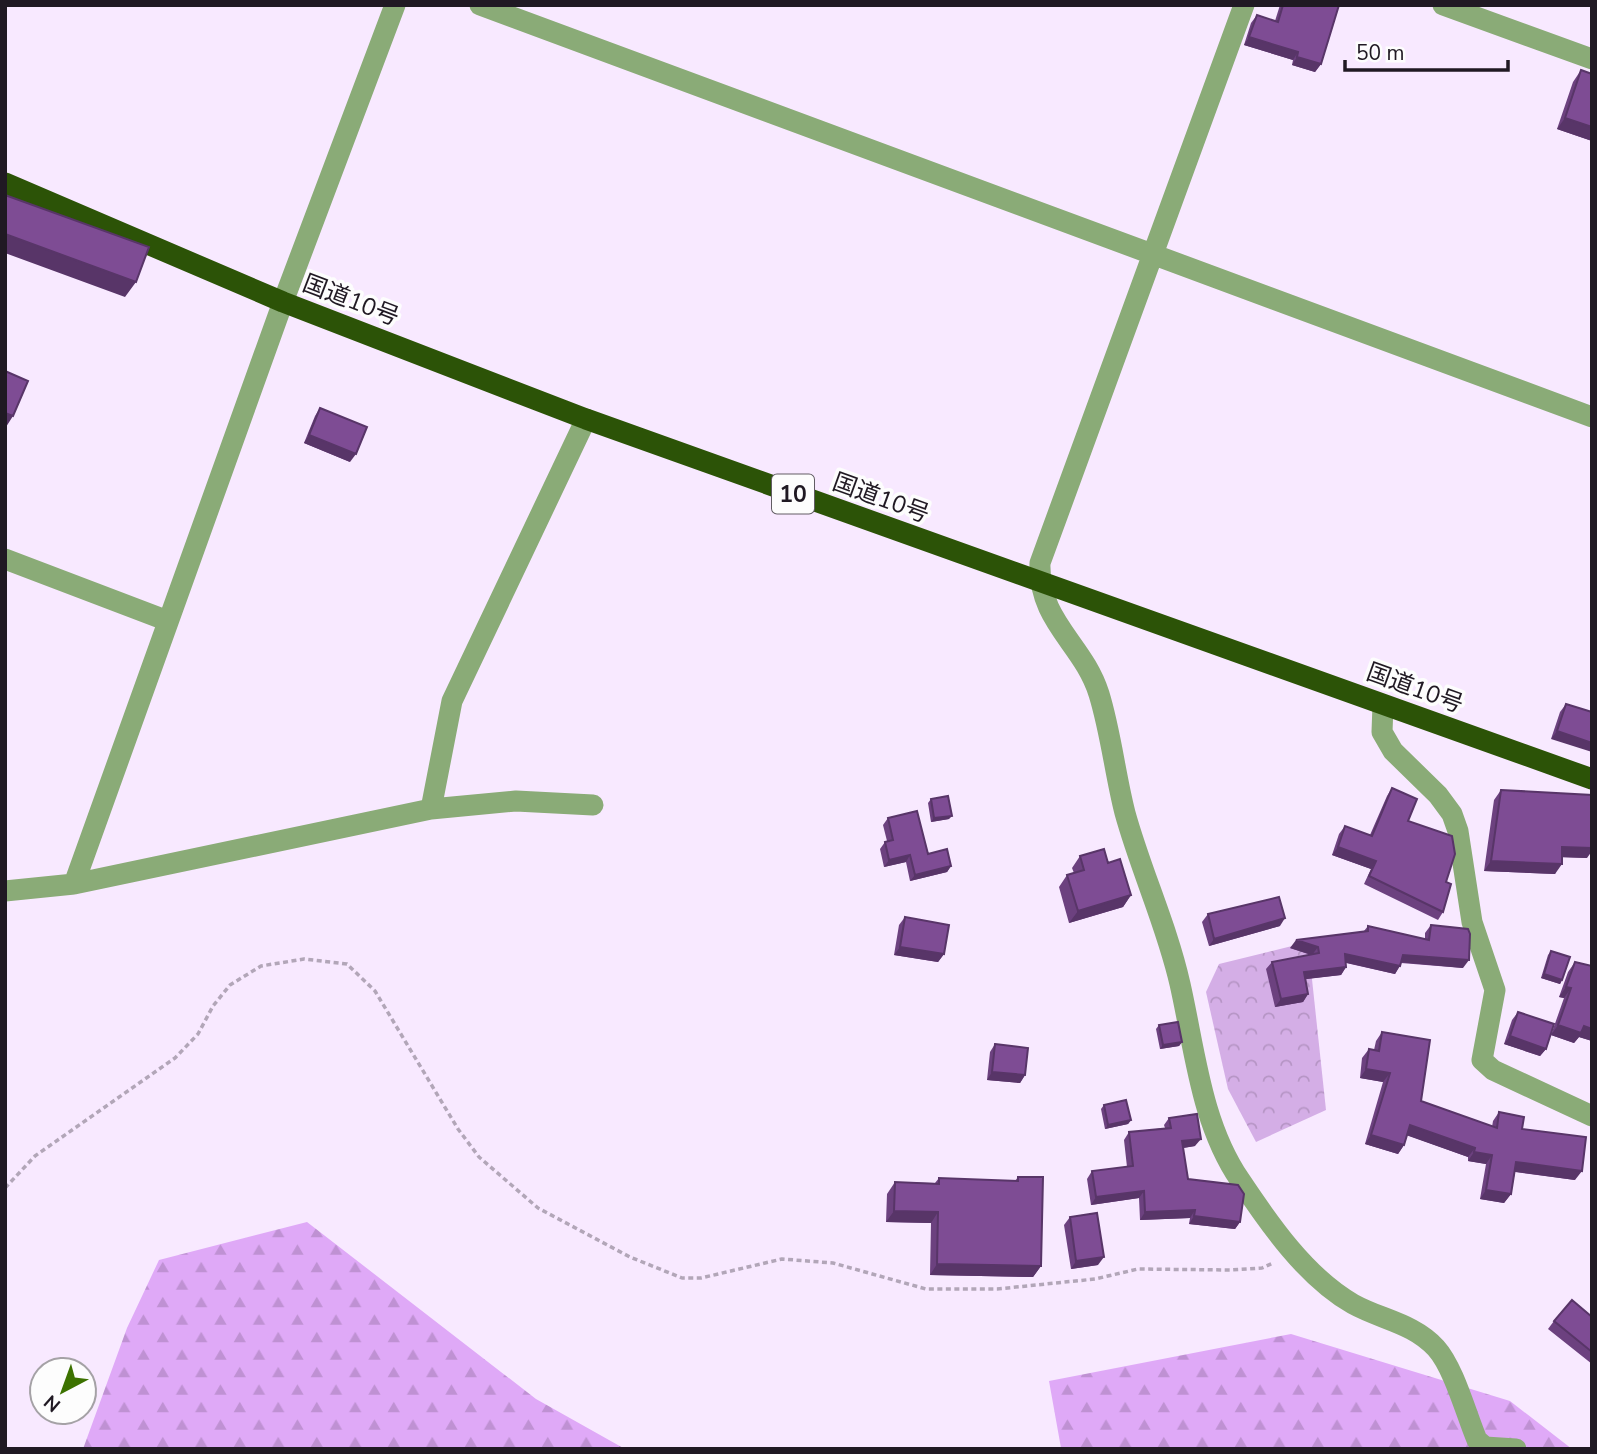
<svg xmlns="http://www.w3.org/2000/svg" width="1597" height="1454" font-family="'Nunito Sans','Noto Sans JP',sans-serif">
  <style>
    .forest { fill: url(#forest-firs) }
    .park { fill: url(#park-crowns) }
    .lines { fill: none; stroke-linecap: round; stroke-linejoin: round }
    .path { stroke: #b2a6b8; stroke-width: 3.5; stroke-dasharray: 5 3.5; stroke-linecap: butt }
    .street { stroke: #8aab77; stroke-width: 21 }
    .highway { stroke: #2c5307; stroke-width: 21 }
    .wall { fill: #6c417f }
    .shaded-wall { fill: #583568 }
    .building { fill: #7e4c94; stroke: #583568; stroke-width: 2 }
    .labels { text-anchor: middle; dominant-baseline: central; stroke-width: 7; stroke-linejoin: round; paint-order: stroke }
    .shield { fill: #fdfdfd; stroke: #625d64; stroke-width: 2 }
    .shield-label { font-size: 23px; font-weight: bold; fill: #201923 }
    .street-label { font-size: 24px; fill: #201923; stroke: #fdfdfd }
  </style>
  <defs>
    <pattern id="forest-firs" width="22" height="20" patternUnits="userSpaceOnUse" patternTransform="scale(1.75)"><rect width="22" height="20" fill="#dfa9f7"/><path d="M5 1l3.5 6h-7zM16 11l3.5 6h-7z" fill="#bf91d3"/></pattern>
    <pattern id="park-crowns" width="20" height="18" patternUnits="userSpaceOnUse" patternTransform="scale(1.75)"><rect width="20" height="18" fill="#d4aee6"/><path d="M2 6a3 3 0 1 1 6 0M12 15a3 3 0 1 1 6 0" fill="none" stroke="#b695c5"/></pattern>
  </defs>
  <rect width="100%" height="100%" fill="#f8e9ff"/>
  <!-- forest -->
  <path class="forest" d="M 307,1222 L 536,1399 L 625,1449 L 83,1449 L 127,1328 L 159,1260 Z
    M 1291,1334 L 1510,1401 L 1572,1449 L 1061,1448 L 1049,1381 Z"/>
  <!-- park -->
  <path class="park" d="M 1308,942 L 1326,1110 L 1256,1142 L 1228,1089 L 1206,992 L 1219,964 Z"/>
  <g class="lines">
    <!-- path -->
    <path class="path" d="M 5,1188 L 35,1156 L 175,1058 L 198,1034 L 213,1006 L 230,985 L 261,966 L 304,959 L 347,964 L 375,991 L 458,1129 L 479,1157 L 538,1208 L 630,1257 L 682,1278 L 701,1278 L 782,1259 L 833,1263 L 926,1289 L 997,1289 L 1095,1279 L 1138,1269 L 1231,1270 L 1262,1268 L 1273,1263"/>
    <!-- street -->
    <path class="street" d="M 480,5 L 1592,417
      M 1244,5 L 1040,563 C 1038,622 1083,643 1099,694 C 1111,733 1115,774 1125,813 C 1141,871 1167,926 1180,984 C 1195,1050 1201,1123 1240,1180 C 1270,1225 1306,1277 1353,1304 C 1382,1320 1413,1323 1436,1348 C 1454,1368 1466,1414 1477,1440 L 1485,1447 L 1516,1449
      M 1443,5 L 1592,59
      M 5,559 L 168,621
      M 1383,705 L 1382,732 L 1393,751 L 1438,795 L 1452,814 L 1458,831 L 1472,922 L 1495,990 L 1482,1060 L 1493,1070 L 1592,1116
      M 431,809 L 452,701 L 586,419
      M 74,884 L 283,302 L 395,5
      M 5,891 L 74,884 L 431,809 L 516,801 L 593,805"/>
    <!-- highway -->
    <path class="highway" d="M 5,183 L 283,302 L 586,419 L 1592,779"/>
  </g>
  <!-- wall -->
  <path class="wall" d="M 1280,5 L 1339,5 L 1321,64 L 1315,72 L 1292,65 L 1293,60 L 1244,45 L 1251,23 L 1257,15 L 1275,21 Z
    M 1581,70 L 1592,141 L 1557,129 L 1573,82 Z
    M 320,408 L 350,462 L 304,443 L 315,416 Z
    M 1566,704 L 1592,712 L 1551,739 L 1560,712 Z
    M 1392,788 L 1408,821 L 1446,882 L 1443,912 L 1438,920 L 1364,884 L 1371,869 L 1332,855 L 1339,834 L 1345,826 L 1370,835 L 1387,796 Z
    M 1501,790 L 1587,858 L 1562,857 L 1555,874 L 1484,871 L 1494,800 Z
    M 931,799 L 949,819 L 931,822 L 928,803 Z
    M 888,818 L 928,854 L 951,866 L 947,872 L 910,881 L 906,862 L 884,867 L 880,849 L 885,842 L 887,841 L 883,825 Z
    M 1080,856 L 1131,895 L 1123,907 L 1069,923 L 1059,887 L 1067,875 L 1074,873 L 1072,868 Z
    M 1208,914 L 1280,926 L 1209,946 L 1202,922 Z
    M 905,917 L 944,954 L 938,962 L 894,955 L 899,925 Z
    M 1431,925 L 1463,968 L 1401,963 L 1395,974 L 1346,963 L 1346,967 L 1341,975 L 1305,979 L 1308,994 L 1303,1002 L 1275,1007 L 1266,969 L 1272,962 L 1311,955 L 1290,948 L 1364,931 L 1368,926 L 1425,939 L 1425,933 Z
    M 1551,951 L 1562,980 L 1560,984 L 1541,978 L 1548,955 Z
    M 1575,962 L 1592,966 L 1592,1041 L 1579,1037 L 1574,1043 L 1551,1035 L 1564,998 L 1559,997 L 1568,972 Z
    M 1518,1012 L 1546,1049 L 1540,1056 L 1504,1044 L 1512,1020 Z
    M 1159,1025 L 1182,1042 L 1179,1046 L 1160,1049 L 1156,1029 Z
    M 1382,1032 L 1421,1101 L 1492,1127 L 1493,1121 L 1499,1112 L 1522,1129 L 1575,1180 L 1515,1172 L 1511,1194 L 1504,1203 L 1480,1199 L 1486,1164 L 1468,1161 L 1468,1157 L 1407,1135 L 1404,1145 L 1398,1154 L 1365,1144 L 1383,1082 L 1360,1078 L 1362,1058 L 1369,1049 L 1374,1050 L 1376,1041 Z
    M 995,1044 L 1025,1075 L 1020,1083 L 987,1080 L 990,1052 Z
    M 1104,1105 L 1131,1120 L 1128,1124 L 1105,1129 L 1101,1109 Z
    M 1169,1118 L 1195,1146 L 1183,1148 L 1188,1179 L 1240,1222 L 1235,1229 L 1189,1224 L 1190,1218 L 1140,1220 L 1139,1198 L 1091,1205 L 1087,1179 L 1092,1171 L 1127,1167 L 1124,1140 L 1129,1132 L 1165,1128 L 1164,1125 Z
    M 1018,1177 L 1041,1266 L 1033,1277 L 930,1275 L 931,1223 L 886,1222 L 887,1194 L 895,1182 L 935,1183 L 939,1178 L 1015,1181 Z
    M 1070,1217 L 1098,1265 L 1071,1269 L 1064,1225 Z
    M 1592,1317 L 1592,1364 L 1548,1329 L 1554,1321 Z"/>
  <!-- shaded-wall -->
  <path class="shaded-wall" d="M 1249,37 L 1298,52 L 1293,60 L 1244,45 Z
    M 1297,57 L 1321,64 L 1315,72 L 1292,65 Z
    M 1565,118 L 1592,127 L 1592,141 L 1557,129 Z
    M 5,234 L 136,282 L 125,297 L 5,253 Z
    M 5,413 L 13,416 L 6,427 L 5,427 Z
    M 309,435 L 356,454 L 350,462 L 304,443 Z
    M 1557,731 L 1592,743 L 1592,752 L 1551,739 Z
    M 952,816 L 949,819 L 931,822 L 934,818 Z
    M 1338,847 L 1376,861 L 1371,869 L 1332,855 Z
    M 1562,847 L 1592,848 L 1592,851 L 1587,858 L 1555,857 Z
    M 910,855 L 906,862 L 884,867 L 889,860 Z
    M 1491,861 L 1562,864 L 1555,874 L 1484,871 Z
    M 951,866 L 947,872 L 910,881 L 915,875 Z
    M 1131,895 L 1123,907 L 1069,923 L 1078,911 Z
    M 1285,918 L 1280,926 L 1209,946 L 1214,939 Z
    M 1296,940 L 1318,947 L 1312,955 L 1290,948 Z
    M 900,947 L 944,954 L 938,962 L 894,955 Z
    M 1345,954 L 1400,966 L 1395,974 L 1339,961 Z
    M 1403,955 L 1469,960 L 1463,968 L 1398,962 Z
    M 1346,967 L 1341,975 L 1299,980 L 1304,972 Z
    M 1544,974 L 1562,980 L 1560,984 L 1541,978 Z
    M 1566,987 L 1571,988 L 1564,998 L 1559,997 Z
    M 1308,994 L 1303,1002 L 1275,1007 L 1281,999 Z
    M 1558,1025 L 1584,1026 L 1592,1029 L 1592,1041 L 1579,1037 L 1574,1043 L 1551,1035 Z
    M 1510,1036 L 1546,1049 L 1540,1056 L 1504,1044 Z
    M 1182,1042 L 1179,1046 L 1160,1049 L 1163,1045 Z
    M 1366,1069 L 1390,1073 L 1383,1082 L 1360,1078 Z
    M 992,1072 L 1025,1075 L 1020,1083 L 987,1080 Z
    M 1131,1120 L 1128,1124 L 1105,1129 L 1108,1125 Z
    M 1410,1125 L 1475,1148 L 1468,1157 L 1403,1134 Z
    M 1371,1135 L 1404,1145 L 1398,1154 L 1365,1144 Z
    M 1201,1139 L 1195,1146 L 1177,1149 L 1182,1141 Z
    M 1474,1152 L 1492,1155 L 1486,1164 L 1468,1161 Z
    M 1516,1162 L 1582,1171 L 1575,1180 L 1510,1171 Z
    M 1486,1190 L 1511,1194 L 1504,1203 L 1480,1199 Z
    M 1144,1191 L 1139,1198 L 1091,1205 L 1096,1197 Z
    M 1195,1210 L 1190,1218 L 1140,1220 L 1145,1212 Z
    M 894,1211 L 938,1212 L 931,1223 L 886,1222 Z
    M 1194,1216 L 1240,1222 L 1235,1229 L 1189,1224 Z
    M 1104,1257 L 1098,1265 L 1071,1269 L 1076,1261 Z
    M 937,1264 L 1041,1266 L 1033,1277 L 930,1275 Z"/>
  <!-- building -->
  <path class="building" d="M 1283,5 L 1339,5 L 1321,64 L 1297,57 L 1298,52 L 1249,37 L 1257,15 L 1278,22 Z
    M 1581,70 L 1592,74 L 1592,127 L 1565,118 Z
    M 5,195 L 149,247 L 136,282 L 5,234 Z
    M 5,371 L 28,381 L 13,416 L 5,413 Z
    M 320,408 L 367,427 L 356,454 L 309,435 Z
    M 1566,704 L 1592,712 L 1592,743 L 1557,731 Z
    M 1392,788 L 1417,799 L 1408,821 L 1452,836 L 1455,854 L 1446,882 L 1451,884 L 1443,912 L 1369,876 L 1376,861 L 1338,847 L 1345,826 L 1372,836 Z
    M 1501,790 L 1592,795 L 1592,848 L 1562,847 L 1562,864 L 1491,861 Z
    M 948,796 L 952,816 L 934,818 L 931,799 Z
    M 917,811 L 928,854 L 947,849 L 951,866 L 915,875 L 910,855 L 889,860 L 885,842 L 893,840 L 888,818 Z
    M 1104,849 L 1108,863 L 1120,859 L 1131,895 L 1078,911 L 1067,875 L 1084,870 L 1080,856 Z
    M 1279,897 L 1285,918 L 1214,939 L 1208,914 Z
    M 905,917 L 949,925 L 944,954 L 900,947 Z
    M 1431,925 L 1468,929 L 1470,934 L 1469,960 L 1403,955 L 1400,966 L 1345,954 L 1346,967 L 1304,972 L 1308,994 L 1281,999 L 1272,962 L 1319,953 L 1318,947 L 1296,940 L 1368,931 L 1368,926 L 1429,940 Z
    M 1551,951 L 1570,957 L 1562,980 L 1544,974 Z
    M 1575,962 L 1592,966 L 1592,1029 L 1584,1026 L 1581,1033 L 1558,1025 L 1571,988 L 1566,987 Z
    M 1518,1012 L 1554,1024 L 1546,1049 L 1510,1036 Z
    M 1178,1022 L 1182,1042 L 1163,1045 L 1159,1025 Z
    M 1382,1032 L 1430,1040 L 1421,1101 L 1497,1128 L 1499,1112 L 1524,1117 L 1522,1129 L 1586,1137 L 1582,1171 L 1516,1162 L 1511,1194 L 1486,1190 L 1492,1155 L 1474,1152 L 1475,1148 L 1410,1125 L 1404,1145 L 1371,1135 L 1390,1073 L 1366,1069 L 1369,1049 L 1379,1051 Z
    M 995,1044 L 1028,1048 L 1025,1075 L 992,1072 Z
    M 1126,1100 L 1131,1120 L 1108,1125 L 1104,1105 Z
    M 1197,1114 L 1201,1139 L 1182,1141 L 1188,1179 L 1238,1185 L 1244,1194 L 1240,1222 L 1194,1216 L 1195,1210 L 1145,1212 L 1144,1191 L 1096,1197 L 1092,1171 L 1133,1166 L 1129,1132 L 1171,1128 L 1169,1118 Z
    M 1018,1177 L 1043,1177 L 1041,1266 L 937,1264 L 938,1212 L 894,1211 L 895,1182 L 939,1184 L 939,1178 L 1018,1181 Z
    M 1097,1213 L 1104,1257 L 1076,1261 L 1070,1217 Z
    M 1572,1300 L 1592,1317 L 1592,1352 L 1554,1321 Z"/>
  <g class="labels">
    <!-- shield labels -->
    <rect class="shield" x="772" y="474.5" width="42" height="39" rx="5"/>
    <g class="shield-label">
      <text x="793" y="494">10</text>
    </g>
    <!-- street labels -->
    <g class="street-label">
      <text transform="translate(351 300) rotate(21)">国道10号</text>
      <text transform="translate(881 498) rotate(20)">国道10号</text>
      <text transform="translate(1415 688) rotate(20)">国道10号</text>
    </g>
  </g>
  <!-- border -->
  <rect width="1597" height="1454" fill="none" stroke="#201923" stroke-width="14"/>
  <!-- north arrow -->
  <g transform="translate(63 1391) rotate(221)"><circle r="33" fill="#fdfdfd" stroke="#a5a2a6" stroke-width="2"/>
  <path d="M0-5L12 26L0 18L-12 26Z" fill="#3c7200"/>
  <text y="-10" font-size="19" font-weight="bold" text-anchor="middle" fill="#201923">N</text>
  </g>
  <!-- scale -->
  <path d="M1345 60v10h163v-10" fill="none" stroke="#201923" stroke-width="3.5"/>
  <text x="1356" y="60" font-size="21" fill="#201923" stroke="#fdfdfd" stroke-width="5" paint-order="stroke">50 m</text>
</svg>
